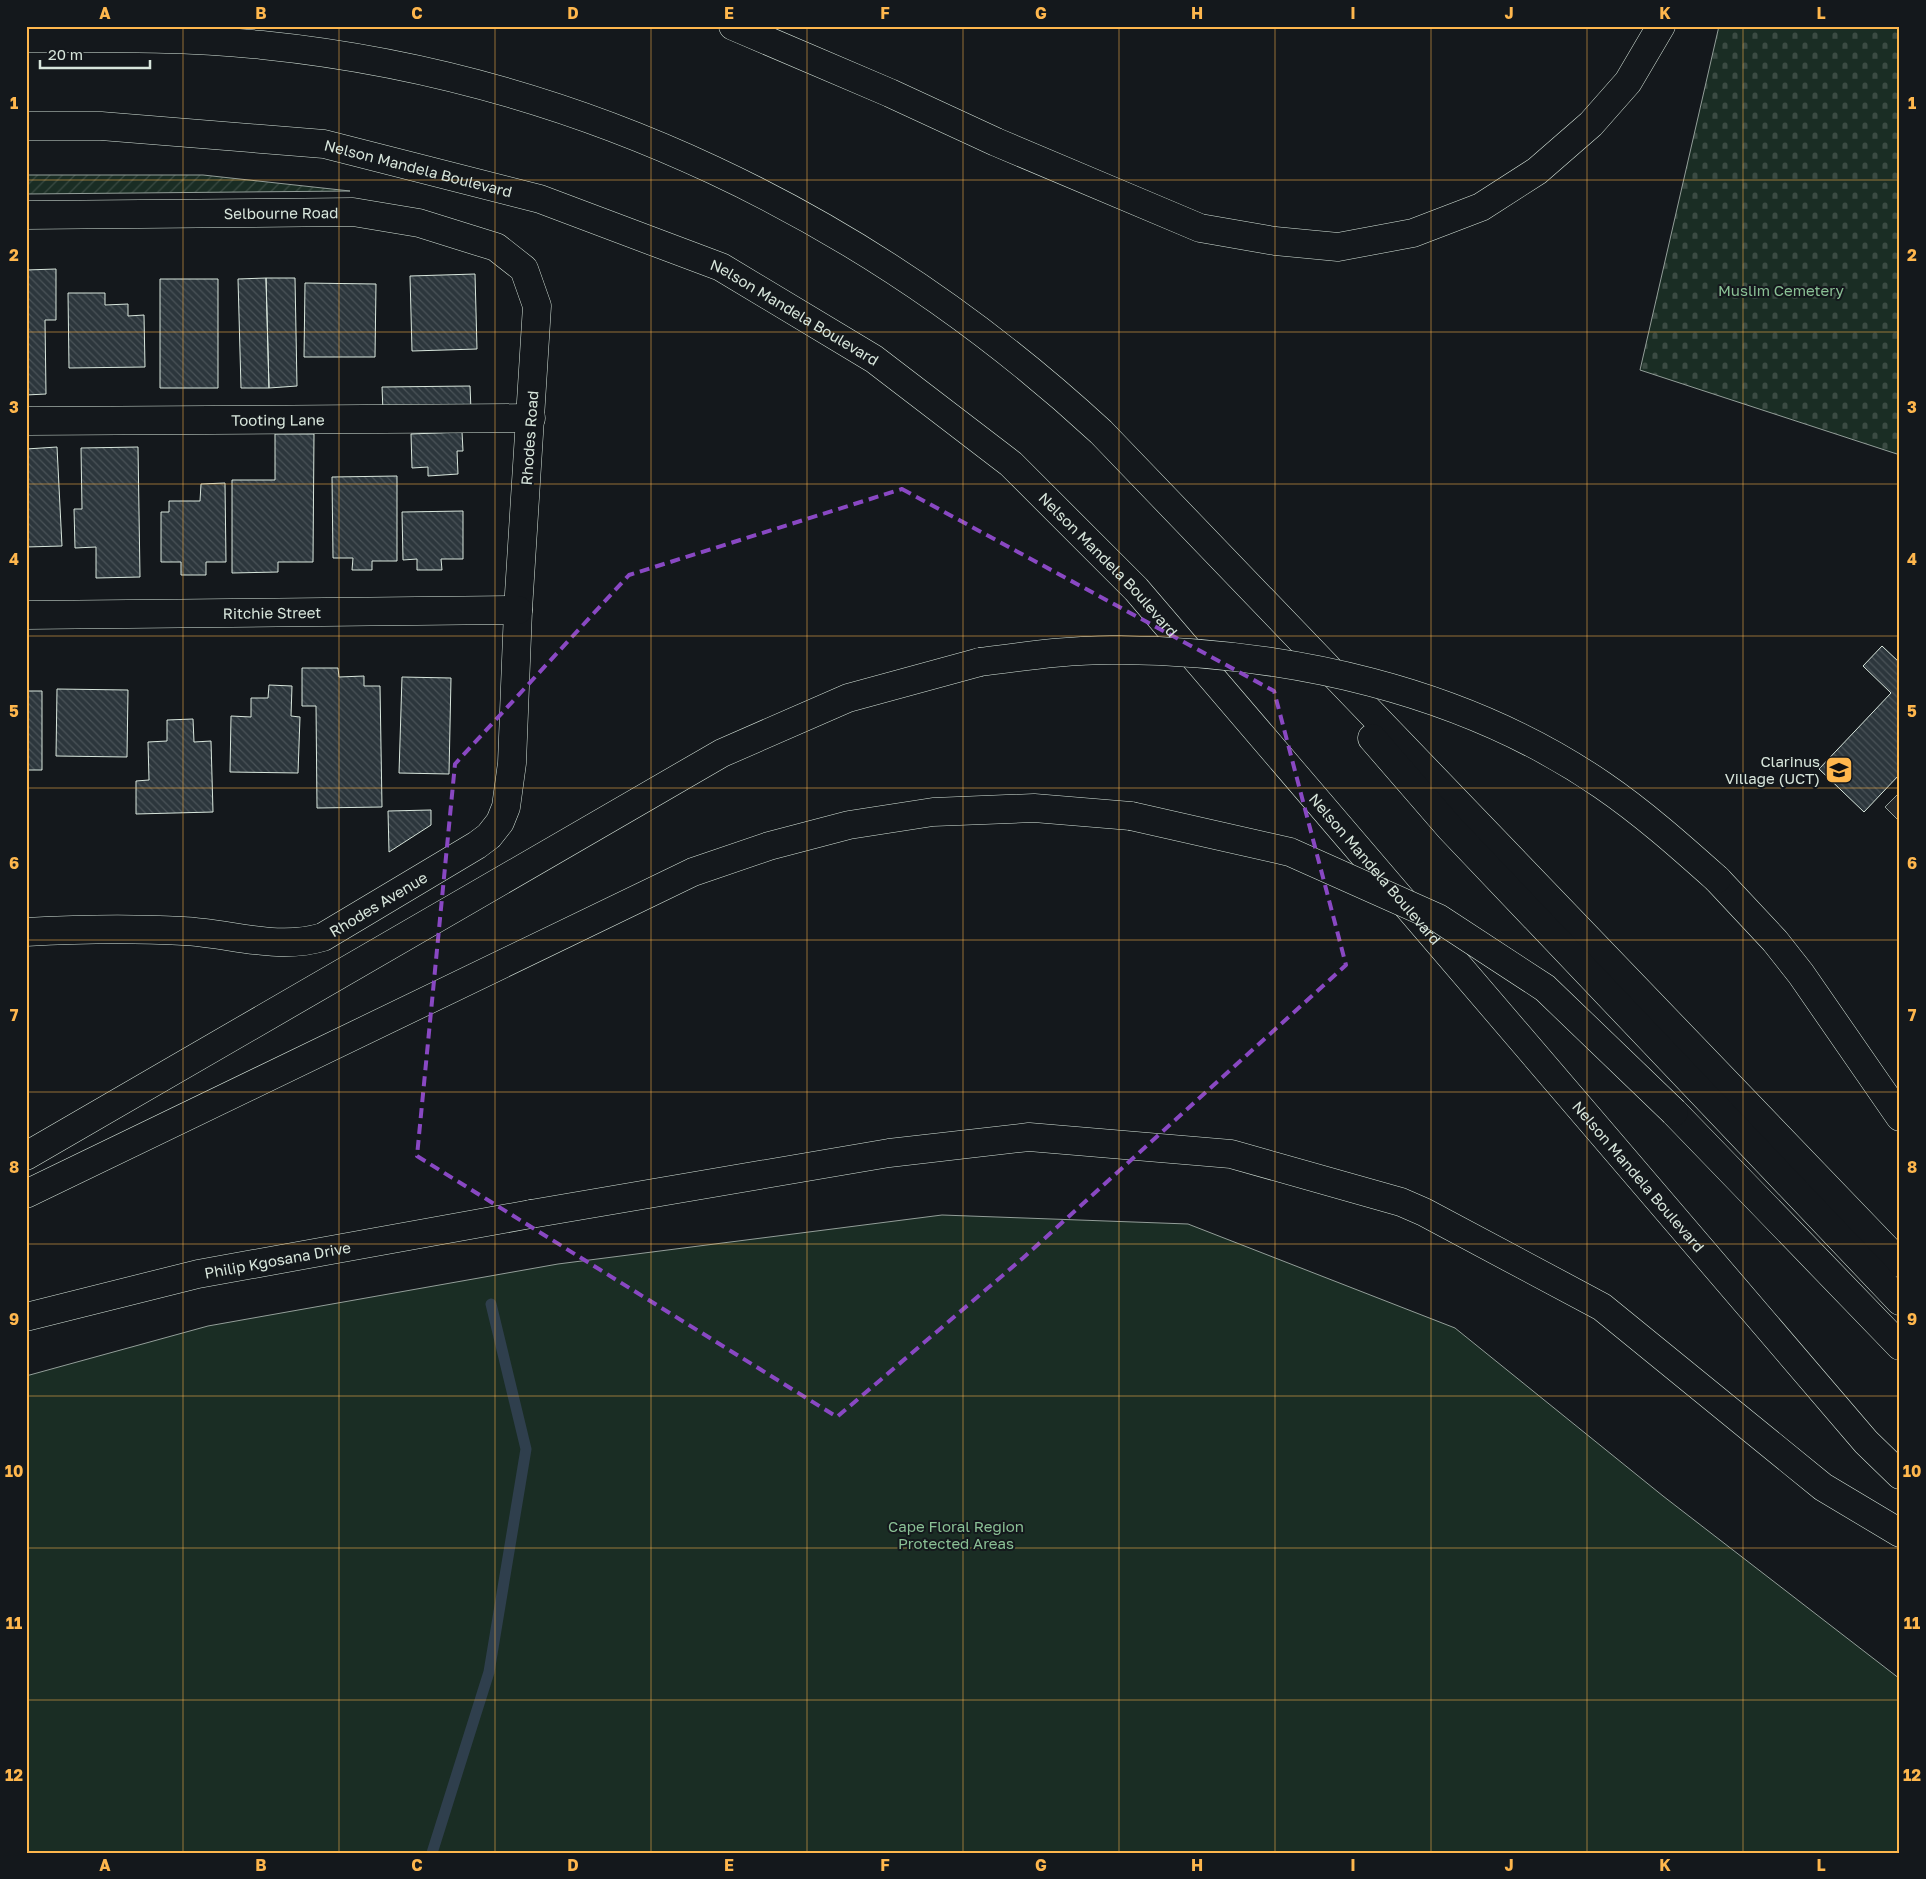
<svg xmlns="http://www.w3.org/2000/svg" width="1926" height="1879" font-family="'Golos Text',sans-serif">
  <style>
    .cemetery { fill: url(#cemetery-stones); stroke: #939e99 }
    .park { fill: #1a2d24; stroke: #939e99 }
    .garden { fill: url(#garden-furrows); stroke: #939e99 }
    .parking { fill: #24282b; stroke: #939e99 }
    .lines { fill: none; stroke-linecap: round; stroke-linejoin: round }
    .stream { stroke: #2f3f4d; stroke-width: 11 }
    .building { fill: url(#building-back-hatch); stroke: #d8e6dc }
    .minor-casing { stroke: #d8e6dc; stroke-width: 29 }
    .major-casing { stroke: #d8e6dc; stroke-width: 29 }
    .highway-casing { stroke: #d8e6dc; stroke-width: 29 }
    .minor { stroke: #14181c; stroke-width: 28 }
    .major { stroke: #14181c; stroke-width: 28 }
    .highway { stroke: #14181c; stroke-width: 28 }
    .highway-bridge-casing { stroke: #d8e6dc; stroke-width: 29; stroke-linecap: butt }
    .highway-bridge { stroke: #14181c; stroke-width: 28 }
    .marked { fill: none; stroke: #8948c3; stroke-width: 4; stroke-dasharray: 10 6; stroke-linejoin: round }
    .grid { fill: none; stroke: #ffb74d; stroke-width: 1; stroke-opacity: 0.55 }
    .labels { text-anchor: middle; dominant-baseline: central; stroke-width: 4; stroke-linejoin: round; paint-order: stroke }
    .street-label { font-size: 15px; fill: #d8e6dc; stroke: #14181c }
    .park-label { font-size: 15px; fill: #8ac095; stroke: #14181c }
    .poi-label { font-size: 15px; fill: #d8e6dc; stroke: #14181c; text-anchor: end }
    .neatline { fill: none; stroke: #ffb74d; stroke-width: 2 }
    .grid-label { font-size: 16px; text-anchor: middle; font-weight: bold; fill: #ffb74d }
  </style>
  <defs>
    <pattern id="cemetery-stones" width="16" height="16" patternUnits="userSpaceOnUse" patternTransform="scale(1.25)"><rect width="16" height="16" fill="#1a2d24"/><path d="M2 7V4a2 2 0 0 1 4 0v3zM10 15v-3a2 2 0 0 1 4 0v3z" fill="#3b4b43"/></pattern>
    <pattern id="garden-furrows" width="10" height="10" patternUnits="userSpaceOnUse" patternTransform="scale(1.25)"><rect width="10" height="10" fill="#1a2d24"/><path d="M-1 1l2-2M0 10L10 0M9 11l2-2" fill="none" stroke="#3b4b43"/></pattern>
    <pattern id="building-back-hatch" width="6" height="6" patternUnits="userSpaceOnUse" patternTransform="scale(1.25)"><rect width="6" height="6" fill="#2c363c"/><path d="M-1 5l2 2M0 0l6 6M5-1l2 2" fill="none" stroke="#4a5358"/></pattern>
  </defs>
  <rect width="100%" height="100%" fill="#14181c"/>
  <!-- cemetery -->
  <path class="cemetery" d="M 1719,26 L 1900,26 L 1900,455 L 1640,370 Z"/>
  <!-- park -->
  <path class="park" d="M 942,1215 L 1188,1224 L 1455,1328 L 1663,1496 L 1900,1679 L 1900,1853 L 26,1853 L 26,1376 L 208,1326 L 558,1264 Z"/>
  <!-- garden -->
  <path class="garden" d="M 26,175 L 203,175 L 350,191 L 26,194 Z"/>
  <!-- parking -->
  <path class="parking" d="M 1900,792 L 1900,822 L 1885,807 Z"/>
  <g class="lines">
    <!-- stream -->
    <path class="stream" d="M 432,1853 L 489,1672 L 526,1449 L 491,1304"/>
  </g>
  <!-- building -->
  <path class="building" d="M 56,269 L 56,320 L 45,320 L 46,394 L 26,395 L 26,270 Z
    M 475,274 L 477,349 L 412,351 L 410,276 Z
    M 266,278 L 295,278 L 297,386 L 269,388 Z
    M 266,278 L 269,388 L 241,388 L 238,279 Z
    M 160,279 L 218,279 L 218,388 L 160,388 Z
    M 305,283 L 376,284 L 375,357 L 304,357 Z
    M 68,293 L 105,293 L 105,305 L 128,304 L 128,316 L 144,315 L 145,367 L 69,368 Z
    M 470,386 L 471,410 L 383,412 L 382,387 Z
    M 462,432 L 463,451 L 457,451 L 458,474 L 428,476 L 428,467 L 412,468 L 411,434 Z
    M 275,434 L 314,434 L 313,562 L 278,562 L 278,572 L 232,573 L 232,480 L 275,480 Z
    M 57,447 L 62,546 L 26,547 L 26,449 Z
    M 138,447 L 140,577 L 96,578 L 96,547 L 75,548 L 74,509 L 82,509 L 81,448 Z
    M 397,476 L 397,561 L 372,561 L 372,570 L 352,570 L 353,558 L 333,558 L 332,477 Z
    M 225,483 L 226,562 L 206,562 L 206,575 L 181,575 L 181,562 L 161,562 L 161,512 L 169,512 L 169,501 L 200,501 L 201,484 Z
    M 463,511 L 463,559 L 441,559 L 442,570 L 417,570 L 417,559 L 403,560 L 402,512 Z
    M 1882,646 L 1900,663 L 1900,774 L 1864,812 L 1819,769 L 1891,693 L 1863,666 Z
    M 302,668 L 338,668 L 339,677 L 364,676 L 364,686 L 380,686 L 382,807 L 317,808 L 316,706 L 302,706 Z
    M 402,677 L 451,678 L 449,774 L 399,773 Z
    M 269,685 L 292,686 L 291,716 L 300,717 L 298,773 L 230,772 L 231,716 L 251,717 L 251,698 L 268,698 Z
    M 57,689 L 128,690 L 127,757 L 56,756 Z
    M 26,691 L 42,691 L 42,770 L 26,770 Z
    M 193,719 L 194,742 L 211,741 L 213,812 L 136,814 L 136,781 L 149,780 L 148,742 L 167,741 L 167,720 Z
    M 431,810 L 431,825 L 389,852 L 388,811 Z"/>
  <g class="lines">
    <!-- minor casing -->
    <g class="minor-casing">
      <g id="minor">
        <path id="s1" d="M 26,215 L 353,212 L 419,223 L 496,247 L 524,269 L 537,306 L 518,610 L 512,763 L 506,807 L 500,822 L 489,836 L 477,845 L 323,937 C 277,951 230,933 183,931 C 131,928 78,929 26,932"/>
        <path id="s2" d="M 26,421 L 531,418"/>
        <path id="s3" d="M 26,615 L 518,610"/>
      </g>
    </g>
    <!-- major casing -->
    <g class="major-casing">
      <g id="major">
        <path id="s4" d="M 26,1317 L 198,1274 L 531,1214"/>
      </g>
    </g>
    <!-- highway casing -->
    <g class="highway-casing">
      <g id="highway">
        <path d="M 733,26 L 890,93 L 996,142 L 1200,228 L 1275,241 L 1338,247 L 1413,233 L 1481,207 L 1537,171 L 1591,124 L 1628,82 L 1661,26"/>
        <path d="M 26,38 C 105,38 184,37 262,45 C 579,77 868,217 1101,432 L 1900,1263"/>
        <path id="s5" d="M 26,126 L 101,126 L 324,144 L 540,199 L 721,267 L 874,359 L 1011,464 L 1136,589 L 1866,1442 L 1900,1475"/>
        <path d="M 1372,738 L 1450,828 L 1900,1301"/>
        <path d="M 1717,879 L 1775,941 L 1801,974 L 1900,1117"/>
        <path d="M 1674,1112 L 1900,1346"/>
        <path d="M 26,1156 L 722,753 L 848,698 L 980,662"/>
        <path d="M 26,1194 L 693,872 L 769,846 L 849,825 L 933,812 L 1034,808 L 1131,816"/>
        <path d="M 531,1214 L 889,1153 L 1029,1137 L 1231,1154 L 1401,1202 L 1424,1212 L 1602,1307 L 1823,1487 L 1900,1533"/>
      </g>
    </g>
    <!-- minor -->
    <use href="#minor" class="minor"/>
    <!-- major -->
    <use href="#major" class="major"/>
    <!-- highway -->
    <use href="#highway" class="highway"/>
    <!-- highway-bridge casing -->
    <g class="highway-bridge-casing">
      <path id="highway-bridge" d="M 980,662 C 1026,656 1074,649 1120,650 C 1287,652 1462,689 1602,785 C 1643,813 1680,846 1717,879
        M 1131,816 L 1290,852 L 1438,918 L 1545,988 L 1674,1112"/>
    </g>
    <!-- highway-bridge -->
    <use href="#highway-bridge" class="highway-bridge"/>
  </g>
  <!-- marked area -->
  <path class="marked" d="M 902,489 L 1274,691 L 1346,965 L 1023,1258 L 837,1417 L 417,1156 L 455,764 L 629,575 Z"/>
  <!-- grid -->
  <path class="grid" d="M 183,26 L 183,1853M 339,26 L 339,1853M 495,26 L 495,1853M 651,26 L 651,1853M 807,26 L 807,1853M 963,26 L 963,1853M 1119,26 L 1119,1853M 1275,26 L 1275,1853M 1431,26 L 1431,1853M 1587,26 L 1587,1853M 1743,26 L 1743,1853M 26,180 L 1900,180M 26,332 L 1900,332M 26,484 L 1900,484M 26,636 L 1900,636M 26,788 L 1900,788M 26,940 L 1900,940M 26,1092 L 1900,1092M 26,1244 L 1900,1244M 26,1396 L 1900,1396M 26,1548 L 1900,1548M 26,1700 L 1900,1700"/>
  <!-- icons -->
  <defs>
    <g id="university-square" transform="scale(1.4375)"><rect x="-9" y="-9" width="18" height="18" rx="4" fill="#ffb74d" stroke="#14181c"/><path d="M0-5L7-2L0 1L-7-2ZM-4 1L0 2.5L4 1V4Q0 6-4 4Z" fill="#111"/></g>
  </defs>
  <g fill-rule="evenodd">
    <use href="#university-square" x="1839" y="770"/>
  </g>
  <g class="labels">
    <!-- street labels -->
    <g class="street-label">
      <text stroke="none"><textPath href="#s5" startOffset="396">Nelson Mandela Boulevard</textPath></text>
      <text stroke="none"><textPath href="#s1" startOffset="255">Selbourne Road</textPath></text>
      <text stroke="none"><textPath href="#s5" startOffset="801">Nelson Mandela Boulevard</textPath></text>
      <text stroke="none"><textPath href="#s2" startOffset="252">Tooting Lane</textPath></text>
      <text transform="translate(529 438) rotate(-86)">Rhodes Road</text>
      <text stroke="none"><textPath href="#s5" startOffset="1206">Nelson Mandela Boulevard</textPath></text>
      <text stroke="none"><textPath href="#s3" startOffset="246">Ritchie Street</textPath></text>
      <text stroke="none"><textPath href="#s5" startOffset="1611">Nelson Mandela Boulevard</textPath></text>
      <text transform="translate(378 904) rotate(-31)">Rhodes Avenue</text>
      <text stroke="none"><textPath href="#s5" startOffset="2016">Nelson Mandela Boulevard</textPath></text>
      <text stroke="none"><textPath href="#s4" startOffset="258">Philip Kgosana Drive</textPath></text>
    </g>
    <!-- park labels -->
    <g class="park-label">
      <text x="1781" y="290">Muslim Cemetery</text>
      <text x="956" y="1526">Cape Floral Region<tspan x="956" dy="17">Protected Areas</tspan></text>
    </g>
    <!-- poi labels -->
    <g class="poi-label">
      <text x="1820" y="761">Clarinus<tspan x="1820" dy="17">Village (UCT)</tspan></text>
    </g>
  </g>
  <!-- border -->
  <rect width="1926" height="1879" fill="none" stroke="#14181c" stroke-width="55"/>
  <!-- scale -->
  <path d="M40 60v8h110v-8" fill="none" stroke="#d8e6dc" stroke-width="2.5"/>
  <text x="48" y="60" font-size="15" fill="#d8e6dc" stroke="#14181c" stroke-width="4" paint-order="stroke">20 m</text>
  <rect x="28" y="28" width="1870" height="1824" class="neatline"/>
  <g class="grid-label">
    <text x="105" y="19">A</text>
    <text x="261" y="19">B</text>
    <text x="417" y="19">C</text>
    <text x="573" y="19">D</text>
    <text x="729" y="19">E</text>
    <text x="885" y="19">F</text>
    <text x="1041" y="19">G</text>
    <text x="1197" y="19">H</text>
    <text x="1353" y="19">I</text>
    <text x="1509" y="19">J</text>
    <text x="1665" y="19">K</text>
    <text x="1821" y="19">L</text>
    <text x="14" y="109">1</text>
    <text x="1912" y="109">1</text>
    <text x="14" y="261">2</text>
    <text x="1912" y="261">2</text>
    <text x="14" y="413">3</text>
    <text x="1912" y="413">3</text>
    <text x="14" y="565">4</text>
    <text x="1912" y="565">4</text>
    <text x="14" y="717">5</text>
    <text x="1912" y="717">5</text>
    <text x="14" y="869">6</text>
    <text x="1912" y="869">6</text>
    <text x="14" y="1021">7</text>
    <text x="1912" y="1021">7</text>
    <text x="14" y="1173">8</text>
    <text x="1912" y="1173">8</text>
    <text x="14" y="1325">9</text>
    <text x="1912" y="1325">9</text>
    <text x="14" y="1477">10</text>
    <text x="1912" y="1477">10</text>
    <text x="14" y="1629">11</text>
    <text x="1912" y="1629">11</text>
    <text x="14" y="1781">12</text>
    <text x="1912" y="1781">12</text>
    <text x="105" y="1871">A</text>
    <text x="261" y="1871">B</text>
    <text x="417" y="1871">C</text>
    <text x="573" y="1871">D</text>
    <text x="729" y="1871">E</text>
    <text x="885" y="1871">F</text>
    <text x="1041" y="1871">G</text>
    <text x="1197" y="1871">H</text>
    <text x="1353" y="1871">I</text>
    <text x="1509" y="1871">J</text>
    <text x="1665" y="1871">K</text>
    <text x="1821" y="1871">L</text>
  </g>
</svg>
